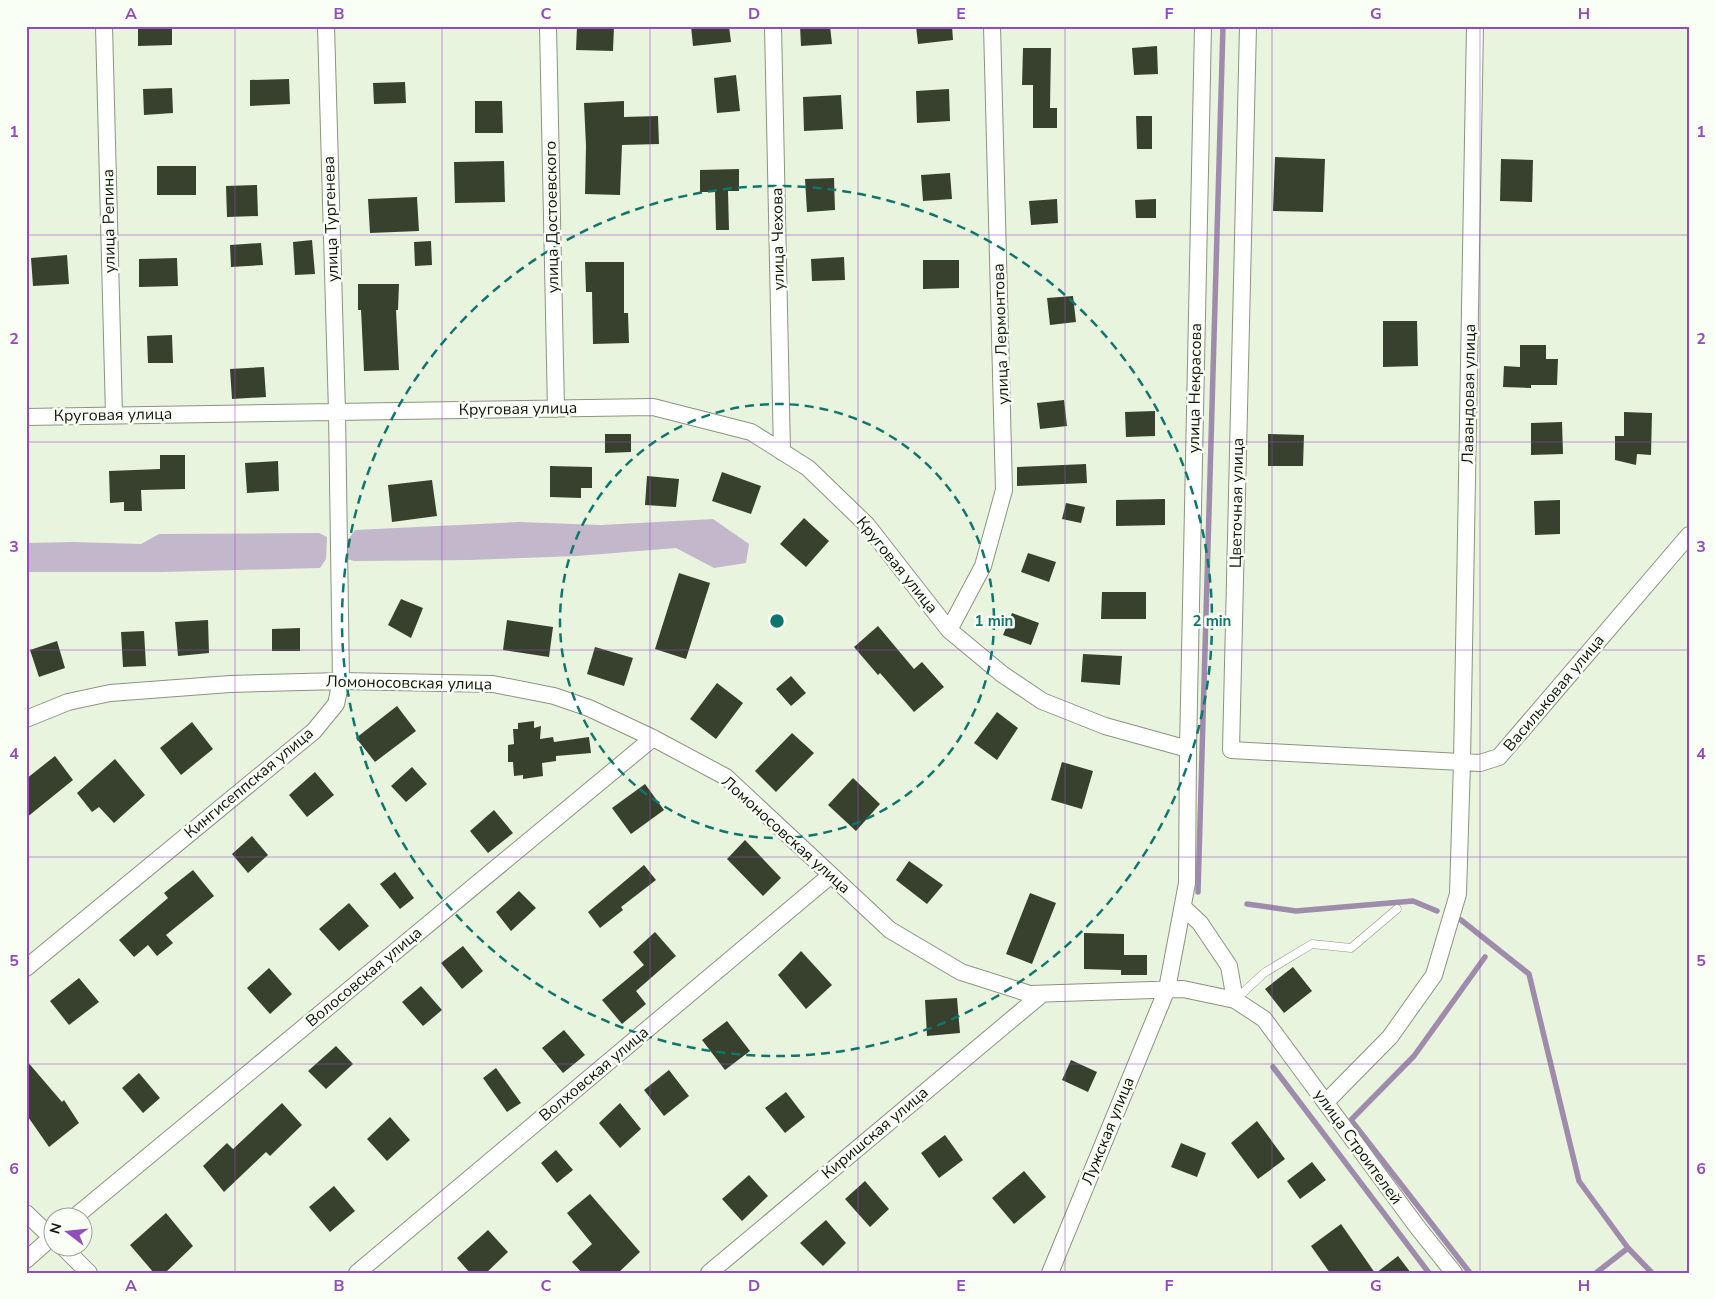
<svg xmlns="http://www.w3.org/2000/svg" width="1715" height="1299" font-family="'Nunito Sans',sans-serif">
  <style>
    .green { fill: #c3b7cc }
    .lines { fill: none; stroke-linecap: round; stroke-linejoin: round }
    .stream { stroke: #9f8cac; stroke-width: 5.5 }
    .building { fill: #38412e }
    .service-casing { stroke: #8a947f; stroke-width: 9 }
    .minor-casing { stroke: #8a947f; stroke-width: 18 }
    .service { stroke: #fff; stroke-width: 8 }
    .minor { stroke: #fff; stroke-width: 16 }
    .grid { fill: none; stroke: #944bbe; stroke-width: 1; stroke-opacity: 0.55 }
    .ring { fill: none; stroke: #0f766e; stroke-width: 2.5; stroke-dasharray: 9 6 }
    .labels { text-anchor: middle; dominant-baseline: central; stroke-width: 5; stroke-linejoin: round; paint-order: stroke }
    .street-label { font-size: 16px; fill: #12160e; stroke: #fafff6 }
    .centre { fill: #0f766e; stroke: #fafff6; stroke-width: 2.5 }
    .ring-label { font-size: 15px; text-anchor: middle; font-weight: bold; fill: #0f766e; stroke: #fafff6; stroke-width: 5; stroke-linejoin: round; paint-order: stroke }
    .neatline { fill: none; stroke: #944bbe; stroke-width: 2 }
    .grid-label { font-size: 16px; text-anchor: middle; font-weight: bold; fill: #944bbe }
  </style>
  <rect width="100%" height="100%" fill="#e9f4de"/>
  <!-- green -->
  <path class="green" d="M 713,519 L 749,544 L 746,563 L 714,568 L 676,548 L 577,556 L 469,560 L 354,561 L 347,559 L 348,540 L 355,530 L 519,522 L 601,525 Z
    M 319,533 L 327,537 L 326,559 L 320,568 L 162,572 L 26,572 L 26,543 L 74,542 L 141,544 L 159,534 Z"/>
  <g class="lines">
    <!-- stream -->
    <path class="stream" d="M 1198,892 L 1223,26
      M 1247,904 L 1296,911 L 1413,901 L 1437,911
      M 1461,920 L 1529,974 L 1579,1181 L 1628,1248 L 1652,1273
      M 1273,1067 L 1429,1273
      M 1470,1273 L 1351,1120 L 1414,1056 L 1485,957
      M 1596,1273 L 1628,1248"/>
  </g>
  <!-- building -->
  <path class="building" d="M 138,26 L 172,26 L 172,45 L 138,46 Z
    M 577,26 L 614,26 L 613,51 L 576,50 Z
    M 691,26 L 729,26 L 731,42 L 693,46 Z
    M 800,26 L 830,26 L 832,44 L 801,46 Z
    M 916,26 L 952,26 L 953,40 L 918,44 Z
    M 1157,46 L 1158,74 L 1134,75 L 1132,48 Z
    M 1023,48 L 1051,48 L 1050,108 L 1057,108 L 1057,128 L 1033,128 L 1033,85 L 1022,85 Z
    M 736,75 L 740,111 L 717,113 L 714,78 Z
    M 289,79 L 290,104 L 250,106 L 250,80 Z
    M 405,82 L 406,103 L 374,104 L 373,83 Z
    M 172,88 L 173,113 L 144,115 L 143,89 Z
    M 949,89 L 950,121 L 917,123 L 916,91 Z
    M 841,95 L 843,129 L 804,131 L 803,97 Z
    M 475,101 L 502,101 L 503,133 L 475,133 Z
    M 624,101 L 624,117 L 658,116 L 659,144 L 622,145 L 620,195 L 585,194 L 586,146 L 584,103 Z
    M 1136,116 L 1152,116 L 1152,149 L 1137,149 Z
    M 1275,157 L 1325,159 L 1323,212 L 1273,211 Z
    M 1501,159 L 1533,160 L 1532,202 L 1500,201 Z
    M 504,161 L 505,202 L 455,203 L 454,162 Z
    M 157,166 L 196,166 L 196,195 L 157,195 Z
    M 739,169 L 739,191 L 728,191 L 729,230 L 716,230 L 715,192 L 700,192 L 700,170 Z
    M 950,173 L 952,199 L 923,201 L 921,175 Z
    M 834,178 L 835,210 L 807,212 L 805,179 Z
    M 257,185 L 258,216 L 227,217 L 226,186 Z
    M 417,197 L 419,231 L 370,233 L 368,199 Z
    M 1057,199 L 1058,223 L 1031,225 L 1029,201 Z
    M 1156,199 L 1156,218 L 1136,218 L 1135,200 Z
    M 312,240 L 315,274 L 295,275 L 293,242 Z
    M 431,241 L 432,265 L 415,266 L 414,242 Z
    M 261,243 L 263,265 L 231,267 L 230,245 Z
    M 67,255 L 69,284 L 33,286 L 31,258 Z
    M 844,257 L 845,280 L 812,281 L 811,259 Z
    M 177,258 L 178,286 L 139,287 L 139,259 Z
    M 923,260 L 959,260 L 959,288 L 923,289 Z
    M 585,262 L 624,262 L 624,313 L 628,313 L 629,343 L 593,344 L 592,292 L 586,292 Z
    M 358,284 L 399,284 L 398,310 L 396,310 L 399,370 L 364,371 L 361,310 L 358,310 Z
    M 1073,296 L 1076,322 L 1050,325 L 1047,298 Z
    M 1383,321 L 1417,321 L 1418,366 L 1383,367 Z
    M 172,335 L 173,363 L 148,363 L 147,336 Z
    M 1520,345 L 1546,345 L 1546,359 L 1558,359 L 1557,385 L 1531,385 L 1531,388 L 1503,387 L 1504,366 L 1520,367 Z
    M 264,367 L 266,397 L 232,399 L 230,369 Z
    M 1064,400 L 1067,426 L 1040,429 L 1037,403 Z
    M 1155,411 L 1155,436 L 1126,437 L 1125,412 Z
    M 1624,412 L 1652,413 L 1651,455 L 1637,454 L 1636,465 L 1615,460 L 1615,436 L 1624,436 Z
    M 1562,422 L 1563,454 L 1531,455 L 1531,423 Z
    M 605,434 L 631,434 L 631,452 L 605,453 Z
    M 1268,434 L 1304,435 L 1303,466 L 1268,466 Z
    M 160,455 L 185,455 L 185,489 L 141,490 L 142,511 L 124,511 L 124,502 L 110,503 L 109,471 L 160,469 Z
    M 278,461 L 279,491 L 247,493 L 245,463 Z
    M 1086,464 L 1087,483 L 1017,486 L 1017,467 Z
    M 550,466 L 592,467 L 592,488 L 581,488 L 581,498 L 550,497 Z
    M 722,472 L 761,486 L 751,514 L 712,501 Z
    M 647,476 L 679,479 L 676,507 L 645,505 Z
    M 432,480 L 437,516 L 392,522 L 388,485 Z
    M 1165,499 L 1165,525 L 1116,526 L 1116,500 Z
    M 1560,500 L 1560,534 L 1535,535 L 1534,501 Z
    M 1066,503 L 1085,507 L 1081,523 L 1062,519 Z
    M 804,518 L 829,541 L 806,567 L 780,544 Z
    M 1028,553 L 1056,562 L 1049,582 L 1021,572 Z
    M 679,573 L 710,583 L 686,659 L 655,649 Z
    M 1102,592 L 1146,592 L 1146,619 L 1101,619 Z
    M 401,599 L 423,608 L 411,638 L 388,625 Z
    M 1012,613 L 1039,623 L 1031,645 L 1003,635 Z
    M 208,620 L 209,653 L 178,656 L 175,622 Z
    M 507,620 L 553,627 L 549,657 L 503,650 Z
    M 878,626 L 914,669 L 922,662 L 944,687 L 914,712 L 880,673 L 878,675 L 854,647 Z
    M 300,628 L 300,651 L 272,651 L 272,629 Z
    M 144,631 L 146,666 L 123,667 L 121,632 Z
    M 57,641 L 65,668 L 39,677 L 30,650 Z
    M 595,647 L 633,658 L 624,686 L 587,674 Z
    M 1083,654 L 1122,656 L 1120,685 L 1081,682 Z
    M 791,676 L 806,693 L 791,706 L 776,689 Z
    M 717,683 L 743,703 L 716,739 L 690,719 Z
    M 397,706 L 416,731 L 375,762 L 356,738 Z
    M 997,712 L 1018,728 L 997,760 L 974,743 Z
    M 534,721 L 534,728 L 541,726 L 540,739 L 553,737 L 554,742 L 589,737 L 591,753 L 556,756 L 556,761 L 542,763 L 543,776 L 523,779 L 523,775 L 514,776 L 513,762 L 508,762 L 508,745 L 514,744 L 513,729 L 518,729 L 518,723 Z
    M 192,722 L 213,749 L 181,775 L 160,748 Z
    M 792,733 L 814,753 L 776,792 L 755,771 Z
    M 55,756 L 73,780 L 26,818 L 26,779 Z
    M 115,759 L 145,795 L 114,823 L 99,807 L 92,812 L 77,793 Z
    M 1062,762 L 1093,771 L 1082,809 L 1051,800 Z
    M 412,767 L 427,784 L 406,802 L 391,786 Z
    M 315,772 L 334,795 L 307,817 L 289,795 Z
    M 853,778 L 880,804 L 856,831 L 828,805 Z
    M 645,784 L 664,810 L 631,834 L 612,808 Z
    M 494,810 L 513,833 L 488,853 L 470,831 Z
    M 252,836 L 268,855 L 248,873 L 232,854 Z
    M 745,840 L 781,878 L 763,896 L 727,859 Z
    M 909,861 L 943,885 L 927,904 L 896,880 Z
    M 644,865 L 656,880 L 621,907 L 623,910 L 600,928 L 588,912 Z
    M 193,870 L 214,896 L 166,935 L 173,943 L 157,956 L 148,945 L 134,957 L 119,940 L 168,898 L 164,893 Z
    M 395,872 L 414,898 L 400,909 L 380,884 Z
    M 519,891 L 536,908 L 511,931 L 496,912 Z
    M 1030,893 L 1056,903 L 1032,964 L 1006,954 Z
    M 349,903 L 369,926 L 339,951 L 319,929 Z
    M 655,932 L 676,956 L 636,991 L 646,1004 L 622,1024 L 602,1000 L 644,965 L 633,952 Z
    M 1084,933 L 1124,934 L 1124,955 L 1147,955 L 1147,975 L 1121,975 L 1121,970 L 1084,969 Z
    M 463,946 L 483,971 L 462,989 L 441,963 Z
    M 801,951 L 832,985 L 806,1009 L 778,975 Z
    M 1293,967 L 1312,991 L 1284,1013 L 1265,989 Z
    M 269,968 L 292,994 L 270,1014 L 247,988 Z
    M 79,978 L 99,1002 L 69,1025 L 50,1001 Z
    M 421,986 L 442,1010 L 423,1026 L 402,1002 Z
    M 957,998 L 960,1033 L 927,1036 L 925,1000 Z
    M 727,1021 L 750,1051 L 725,1070 L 702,1040 Z
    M 564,1030 L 585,1055 L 563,1073 L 542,1048 Z
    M 336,1046 L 353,1064 L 326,1089 L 308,1071 Z
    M 26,1060 L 62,1102 L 64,1100 L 79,1123 L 49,1147 L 26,1114 Z
    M 1071,1060 L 1097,1072 L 1088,1092 L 1062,1080 Z
    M 496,1068 L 521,1103 L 507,1112 L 483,1078 Z
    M 669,1070 L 689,1096 L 664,1116 L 644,1090 Z
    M 139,1073 L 160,1098 L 143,1113 L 122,1088 Z
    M 786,1092 L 805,1117 L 785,1133 L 765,1108 Z
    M 282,1103 L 302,1125 L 270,1156 L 266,1152 L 224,1192 L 203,1166 L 227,1143 L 233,1149 Z
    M 620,1103 L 641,1129 L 620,1148 L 599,1123 Z
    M 390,1117 L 410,1140 L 387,1161 L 367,1139 Z
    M 1257,1121 L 1285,1159 L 1258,1179 L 1231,1143 Z
    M 945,1135 L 963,1160 L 939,1178 L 921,1153 Z
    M 1181,1143 L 1206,1153 L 1197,1177 L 1171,1167 Z
    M 556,1150 L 573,1170 L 557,1183 L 541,1163 Z
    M 1312,1162 L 1326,1180 L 1300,1199 L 1287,1181 Z
    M 1024,1171 L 1046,1197 L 1014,1224 L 992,1198 Z
    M 749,1175 L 768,1196 L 742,1221 L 722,1199 Z
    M 865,1181 L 889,1209 L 870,1227 L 845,1199 Z
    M 334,1186 L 355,1211 L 330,1232 L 309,1207 Z
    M 590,1194 L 640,1252 L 618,1273 L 582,1273 L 572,1262 L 592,1244 L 567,1213 Z
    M 166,1213 L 193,1246 L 165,1273 L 154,1273 L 130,1245 Z
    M 826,1220 L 846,1243 L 823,1266 L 800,1243 Z
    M 1341,1224 L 1375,1273 L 1330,1273 L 1311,1246 Z
    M 488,1230 L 508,1252 L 486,1273 L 470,1273 L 457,1258 Z
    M 1398,1256 L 1411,1273 L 1376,1273 Z"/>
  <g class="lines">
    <!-- service casing -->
    <g class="service-casing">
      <path id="service" d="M 1235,1000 L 1264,973 L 1312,944 L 1351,948 L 1397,909"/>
    </g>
    <!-- minor casing -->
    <g class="minor-casing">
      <path id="minor" d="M 104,26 L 114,415
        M 548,26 L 556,409
        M 773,26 L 782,452
        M 1248,26 L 1231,750 L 1480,763 L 1499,757 L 1689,535
        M 26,417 L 653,407 L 751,432 L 808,468 L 867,525 L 949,630 L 1002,674 L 1042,701 L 1105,726 L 1188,749 L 1187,883 L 1167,989 L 1050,1273
        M 949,630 L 983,566 L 1004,490 L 992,26
        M 26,719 L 68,702 L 110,693 L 230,684 L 341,681 L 493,684 L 554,696 L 589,708 L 653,738 L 726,777 L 890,930 L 961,972 L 1030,994 L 1183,989 L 1235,1000 L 1264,1019 L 1418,1228 L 1454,1273
        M 1188,749 L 1203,26
        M 1183,907 L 1200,923 L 1229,966 L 1235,1000
        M 26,968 L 314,731 L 336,704 L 341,681 L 337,412 L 326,26
        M 1326,1102 L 1390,1037 L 1434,975 L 1458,894 L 1462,762 L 1475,26
        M 26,1213 L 52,1238
        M 76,1216 L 653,738
        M 62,1246 L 89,1273
        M 26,1260 L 52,1237
        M 357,1273 L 831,875
        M 709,1273 L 1042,994"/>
    </g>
    <!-- service -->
    <use href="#service" class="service"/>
    <!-- minor -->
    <use href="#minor" class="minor"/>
  </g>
  <!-- grid -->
  <path class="grid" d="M 235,26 L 235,1273M 442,26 L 442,1273M 650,26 L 650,1273M 858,26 L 858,1273M 1065,26 L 1065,1273M 1272,26 L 1272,1273M 1480,26 L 1480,1273M 26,235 L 1689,235M 26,442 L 1689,442M 26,650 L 1689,650M 26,857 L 1689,857M 26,1064 L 1689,1064"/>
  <!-- distance rings -->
  <g class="ring">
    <circle cx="777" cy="621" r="217"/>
    <circle cx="777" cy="621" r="435"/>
  </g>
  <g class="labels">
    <!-- street labels -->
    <g class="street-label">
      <text transform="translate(552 217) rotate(-91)">улица Достоевского</text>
      <text transform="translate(331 219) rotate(-92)">улица Тургенева</text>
      <text transform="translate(109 221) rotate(-91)">улица Репина</text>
      <text transform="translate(778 239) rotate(-91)">улица Чехова</text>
      <text transform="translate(1001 334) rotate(-92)">улица Лермонтова</text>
      <text transform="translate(1195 388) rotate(-89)">улица Некрасова</text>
      <text transform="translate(1469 394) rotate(-89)">Лавандовая улица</text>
      <text transform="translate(518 409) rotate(-1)">Круговая улица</text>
      <text transform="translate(113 415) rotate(-1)">Круговая улица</text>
      <text transform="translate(1237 503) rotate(-89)">Цветочная улица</text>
      <text transform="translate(897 565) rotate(51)">Круговая улица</text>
      <text transform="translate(409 683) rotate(1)">Ломоносовская улица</text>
      <text transform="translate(1554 693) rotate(-50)">Васильковая улица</text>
      <text transform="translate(249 783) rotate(-40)">Кингисеппская улица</text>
      <text transform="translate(786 835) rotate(42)">Ломоносовская улица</text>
      <text transform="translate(364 977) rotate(-40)">Волосовская улица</text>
      <text transform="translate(594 1074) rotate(-40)">Волховская улица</text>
      <text transform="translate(1108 1131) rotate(-68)">Лужская улица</text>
      <text transform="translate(875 1133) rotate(-40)">Киришская улица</text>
      <text transform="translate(1358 1147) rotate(54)">улица Строителей</text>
    </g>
  </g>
  <circle cx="777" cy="621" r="8" class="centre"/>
  <g class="ring-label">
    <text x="994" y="626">1 min</text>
    <text x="1212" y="626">2 min</text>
  </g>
  <!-- border -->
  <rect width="1715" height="1299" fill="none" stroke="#fafff6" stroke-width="55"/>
  <!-- north arrow -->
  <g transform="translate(68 1232) rotate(286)"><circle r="24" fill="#fafff6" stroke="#9da299"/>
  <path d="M0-4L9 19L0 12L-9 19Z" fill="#944bbe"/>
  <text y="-8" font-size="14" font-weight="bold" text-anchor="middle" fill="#12160e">N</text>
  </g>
  <rect x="28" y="28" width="1660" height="1244" class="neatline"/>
  <g class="grid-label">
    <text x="131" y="19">A</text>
    <text x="339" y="19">B</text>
    <text x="546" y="19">C</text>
    <text x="754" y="19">D</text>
    <text x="961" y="19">E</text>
    <text x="1169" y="19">F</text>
    <text x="1376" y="19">G</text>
    <text x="1584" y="19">H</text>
    <text x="14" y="137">1</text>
    <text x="1701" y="137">1</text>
    <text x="14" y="344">2</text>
    <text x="1701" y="344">2</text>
    <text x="14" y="552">3</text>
    <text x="1701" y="552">3</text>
    <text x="14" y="759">4</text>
    <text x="1701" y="759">4</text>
    <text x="14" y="966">5</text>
    <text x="1701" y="966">5</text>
    <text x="14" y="1174">6</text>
    <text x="1701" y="1174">6</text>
    <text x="131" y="1291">A</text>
    <text x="339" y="1291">B</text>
    <text x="546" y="1291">C</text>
    <text x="754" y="1291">D</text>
    <text x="961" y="1291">E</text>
    <text x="1169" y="1291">F</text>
    <text x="1376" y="1291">G</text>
    <text x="1584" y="1291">H</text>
  </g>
</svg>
